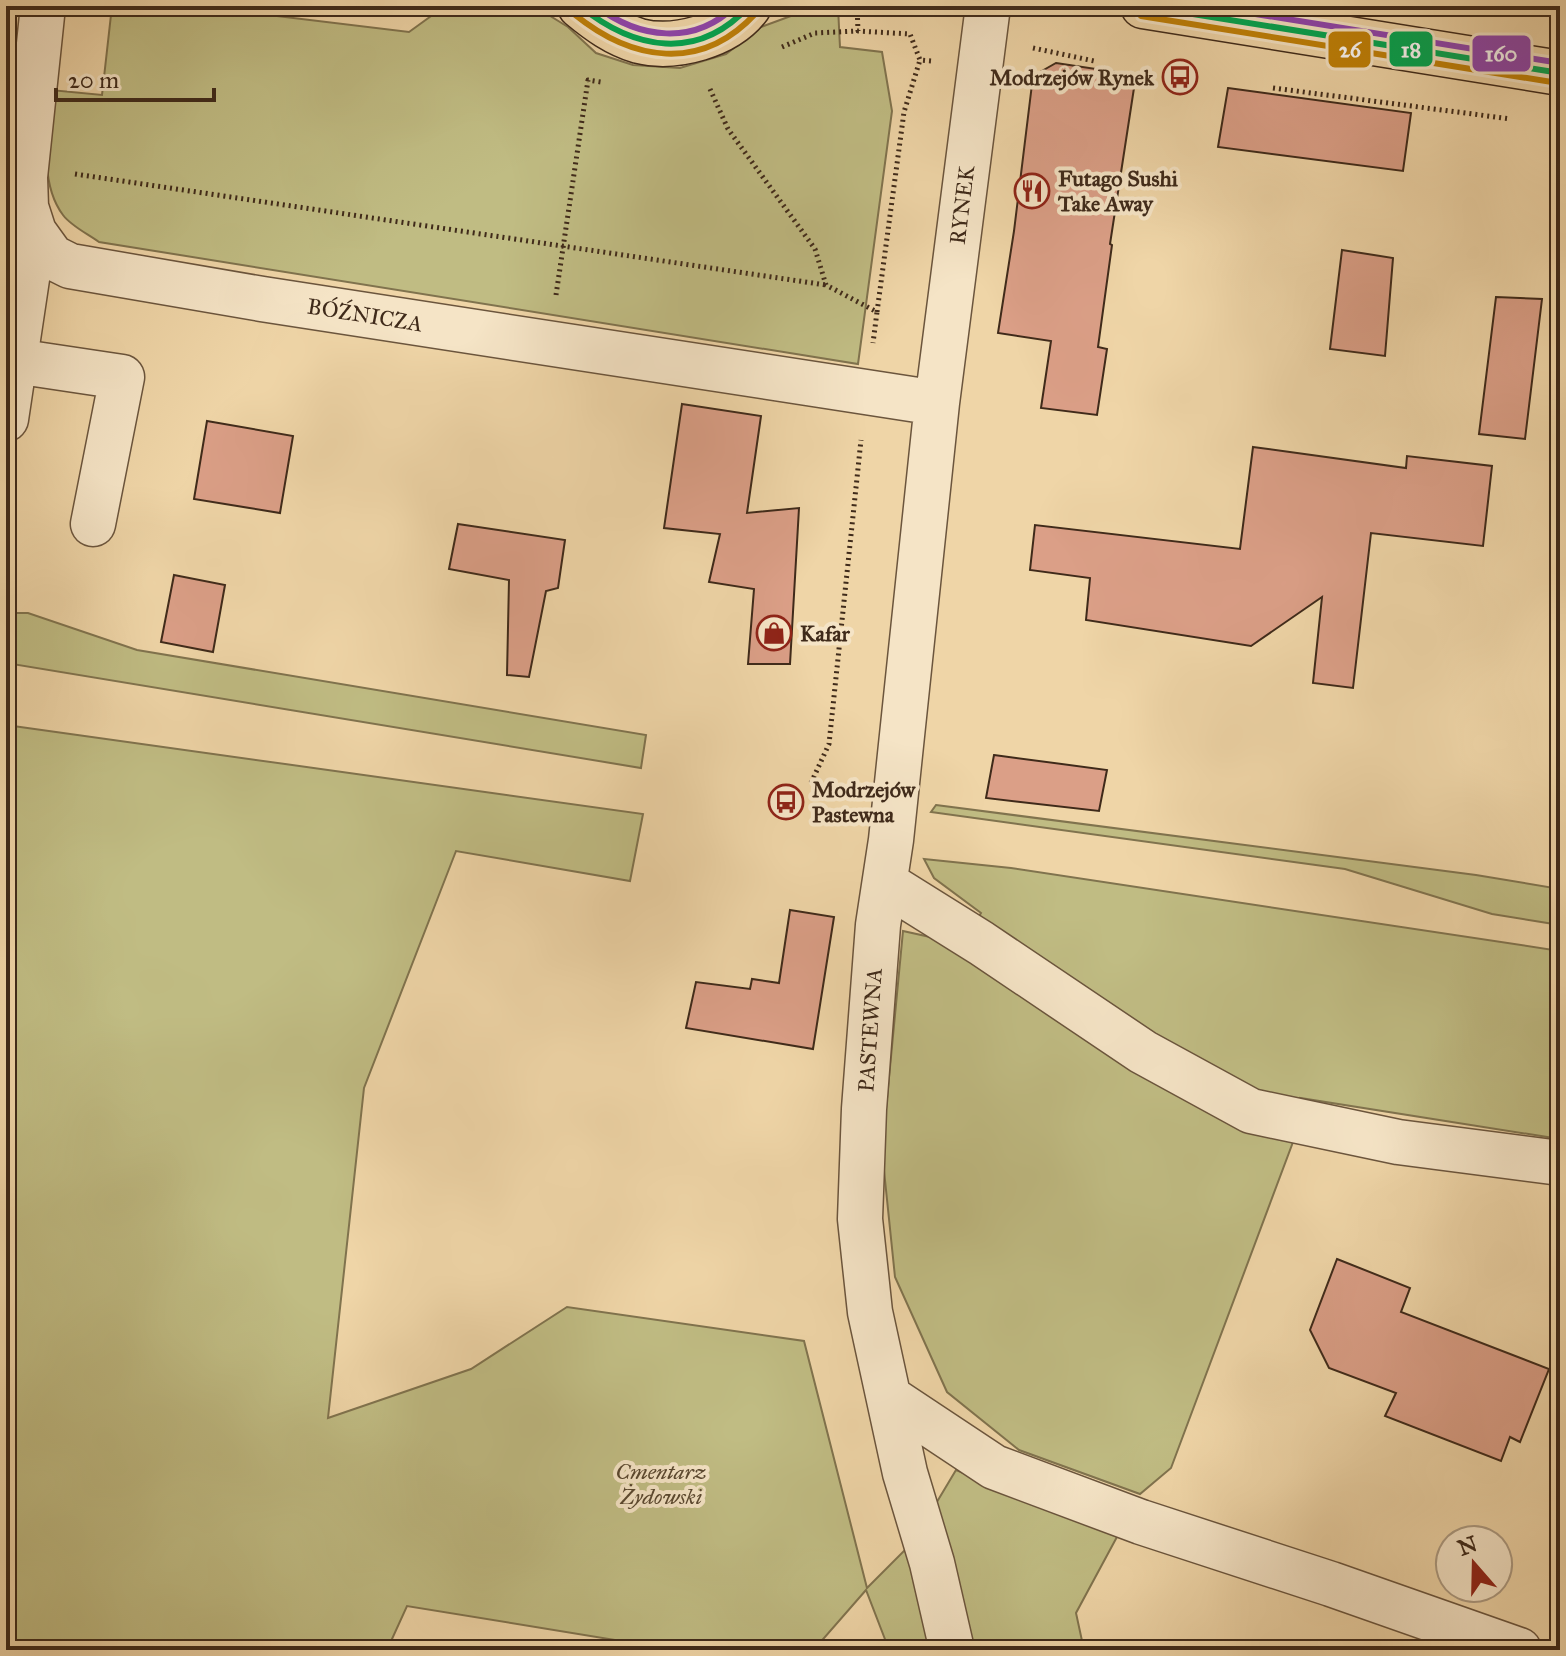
<svg xmlns="http://www.w3.org/2000/svg" width="1566" height="1656" font-family="'IM FELL Great Primer',serif">
  <style>
    .green { fill: #c0bc83; stroke: #80734e; stroke-width: 2 }
    .building { fill: #db9f87; stroke: #3f2a1a; stroke-width: 2 }
    .lines { fill: none; stroke-linecap: round; stroke-linejoin: round }
    .minor-casing { stroke: #6b553d; stroke-width: 47 }
    .major-casing { stroke: #3f2a1a; stroke-width: 47 }
    .path { stroke: #3f2a1a; stroke-width: 5; stroke-dasharray: 2 4; stroke-linecap: butt }
    .minor { stroke: #f5e4c6; stroke-width: 44 }
    .major { stroke: #efd5a7; stroke-width: 44 }
    .bus-1-casing { stroke: #f5e4c6; stroke-width: 12 }
    .bus-2-casing { stroke: #f5e4c6; stroke-width: 12 }
    .bus-3-casing { stroke: #f5e4c6; stroke-width: 12 }
    .bus-1 { stroke: #00a651; stroke-width: 6 }
    .bus-2 { stroke: #c08108; stroke-width: 6 }
    .bus-3 { stroke: #8e44ad; stroke-width: 6 }
    .labels { text-anchor: middle; dominant-baseline: central; stroke-width: 8; stroke-linejoin: round; paint-order: stroke }
    .poi-label { font-size: 22px; font-weight: bold; fill: #3f2a1a; stroke: #f5e4c6; text-anchor: start }
    .street-label { font-size: 22px; fill: #3f2a1a; stroke: #f5e4c6 }
    .park-label { font-size: 22px; font-style: italic; fill: #59472f; stroke: #f5e4c6 }
    .line-badge { stroke: #f5e4c6; stroke-width: 3 }
    .badge-label { font-size: 22px; text-anchor: middle; font-weight: bold; fill: #fff }
  </style>
  <rect width="100%" height="100%" fill="#efd5a7"/>
  <filter id="stains"><feTurbulence type="fractalNoise" baseFrequency=".0025" numOctaves="4"/><feColorMatrix values="0 0 0 0 .2 0 0 0 0 .09 0 0 0 0 .02 0 0 0 .5 -.17"/></filter>
  <radialGradient id="worn" r=".72"><stop offset=".6" stop-color="#630" stop-opacity="0"/><stop offset="1" stop-color="#630" stop-opacity=".3"/></radialGradient>
  <!-- green -->
  <path class="green" d="M 112,6 L 194,6 L 409,32 L 445,6 L 534,6 L 568,27 L 596,53 L 633,65 L 680,68 L 726,54 L 761,27 L 799,13 L 838,7 L 840,47 L 882,52 L 892,111 L 858,364 L 99,242 C 88,234 71,226 63,215 C 38,182 48,129 51,90 L 102,95 Z
    M 6,613 L 28,613 L 137,650 L 646,735 L 641,768 L 6,663 Z
    M 6,725 L 643,814 L 630,881 L 456,851 L 364,1088 L 328,1418 L 471,1369 L 567,1307 L 804,1341 L 867,1588 L 913,1542 L 956,1470 L 1118,1535 L 1076,1613 L 1084,1650 L 899,1650 L 888,1647 L 866,1590 L 818,1645 L 807,1650 L 676,1650 L 407,1606 L 387,1650 L 6,1650 Z
    M 936,805 L 1476,875 L 1560,889 L 1560,925 L 1492,914 L 1345,869 L 931,812 Z
    M 924,859 L 1011,868 L 1560,951 L 1560,1139 L 1300,1098 L 1293,1142 L 1171,1468 L 1140,1494 L 1019,1450 L 947,1392 L 895,1277 L 882,1151 L 903,931 L 962,944 L 981,913 L 934,878 Z"/>
  <!-- building -->
  <path class="building" d="M 1056,63 L 1136,75 L 1110,244 L 1112,245 L 1098,347 L 1107,349 L 1097,415 L 1041,408 L 1051,341 L 998,333 L 1014,231 L 1033,76 Z
    M 1228,88 L 1411,113 L 1403,171 L 1218,147 Z
    M 1342,250 L 1393,258 L 1385,356 L 1330,349 Z
    M 1496,297 L 1542,299 L 1525,439 L 1479,434 Z
    M 682,404 L 761,416 L 747,513 L 799,508 L 790,664 L 748,664 L 754,589 L 709,582 L 720,534 L 664,528 Z
    M 207,421 L 293,436 L 280,513 L 194,499 Z
    M 1253,447 L 1406,468 L 1407,456 L 1492,466 L 1483,546 L 1371,533 L 1353,688 L 1313,683 L 1322,597 L 1251,646 L 1086,620 L 1090,578 L 1030,570 L 1035,525 L 1240,549 Z
    M 458,524 L 565,540 L 558,588 L 546,591 L 529,677 L 507,675 L 509,580 L 449,569 Z
    M 174,575 L 225,585 L 213,652 L 161,642 Z
    M 994,755 L 1107,770 L 1099,811 L 986,798 Z
    M 790,910 L 834,917 L 813,1049 L 686,1028 L 696,982 L 750,989 L 752,979 L 779,983 Z
    M 1337,1259 L 1410,1288 L 1401,1312 L 1549,1369 L 1520,1442 L 1510,1437 L 1501,1461 L 1385,1416 L 1396,1393 L 1329,1368 L 1310,1330 Z"/>
  <g class="lines">
    <!-- minor casing -->
    <g class="minor-casing">
      <path id="minor" d="M 43,6 L 25,177 L 26,207 L 34,232 L 52,257 L 70,266 L 262,299 L 937,403
        M 15,361 L 122,377 L 93,524
        M 6,419 L 34,232
        M 885,883 L 981,943 L 1143,1052 L 1251,1111 L 1398,1142 L 1560,1163
        M 890,1398 L 994,1467 L 1141,1522 L 1331,1584 L 1519,1650
        M 952,1650 L 932,1563 L 905,1473 L 870,1312 L 860,1219 L 864,1109 L 878,925 L 891,840 L 937,403 L 988,6"/>
    </g>
    <!-- major casing -->
    <g class="major-casing">
      <path id="major" d="M 580,6 C 598,21 616,34 639,41 C 675,50 727,36 749,6
        M 1143,6 L 1560,73"/>
    </g>
    <!-- path -->
    <path class="path" d="M 857,6 L 858,31 L 910,34 L 920,60 L 931,61
      M 1547,6 L 1560,10
      M 782,47 L 815,33 L 858,31
      M 1033,48 L 1094,61
      M 1273,88 L 1511,119
      M 710,89 L 728,129 L 815,249 L 826,285 L 877,312 L 873,343
      M 75,174 L 826,285
      M 556,295 L 588,80 L 601,82
      M 877,312 L 904,112 L 920,60
      M 811,783 L 829,744 L 861,440"/>
    <!-- minor -->
    <use href="#minor" class="minor"/>
    <!-- major -->
    <use href="#major" class="major"/>
    <!-- bus-1 casing -->
    <g class="bus-1-casing">
      <path id="bus-1" d="M 580,6 C 634,50 698,62 749,6
        M 1143,6 L 1560,73"/>
    </g>
    <!-- bus-2 casing -->
    <g class="bus-2-casing">
      <path id="bus-2" d="M 574,14 C 632,61 701,73 756,13
        M 1141,16 L 1558,83"/>
    </g>
    <!-- bus-3 casing -->
    <g class="bus-3-casing">
      <path id="bus-3" d="M 596,6 C 639,39 694,46 735,6
        M 1206,6 L 1560,63"/>
    </g>
    <!-- bus-1 -->
    <use href="#bus-1" class="bus-1"/>
    <!-- bus-2 -->
    <use href="#bus-2" class="bus-2"/>
    <!-- bus-3 -->
    <use href="#bus-3" class="bus-3"/>
  </g>
  <!-- icons -->
  <defs>
    <g id="bus-ring" transform="scale(1.8)"><circle r="9.5" fill="#f5e4c6" stroke="#8f2418" stroke-width="1.5"/><path d="M-5-6H5V4H4V6H2V4H-2V6H-4V4H-5ZM-3.5-4V0h7V-4ZM-3.5 1.2v1.5H-2V1.2ZM2 1.2v1.5H3.5V1.2Z" fill="#8f2418"/></g>
    <g id="restaurant-ring" transform="scale(1.8)"><circle r="9.5" fill="#f5e4c6" stroke="#8f2418" stroke-width="1.5"/><path d="M-5-6h1v4h1v-4h1v4h1v-4h1v5L-1.5 .5V6h-2V.5L-5-1ZM5-6V6H3V1.5H1.5Q1.5-4 5-6Z" fill="#8f2418"/></g>
    <g id="shop-ring" transform="scale(1.8)"><circle r="9.5" fill="#f5e4c6" stroke="#8f2418" stroke-width="1.5"/><path d="M-5-2.5h2.3a2.7 3.5 0 0 1 5.4 0H5L5.5 6h-11ZM-1.5-2.5h3a1.5 2.3 0 0 0-3 0Z" fill="#8f2418"/></g>
  </defs>
  <g fill-rule="evenodd">
    <use href="#bus-ring" x="1180" y="77"/>
    <use href="#restaurant-ring" x="1032" y="191"/>
    <use href="#shop-ring" x="774" y="633"/>
    <use href="#bus-ring" x="786" y="802"/>
  </g>
  <g class="labels">
    <!-- poi labels -->
    <g class="poi-label">
      <text x="1154" y="77" text-anchor="end">Modrzejów Rynek</text>
      <text x="1058" y="178">Futago Sushi<tspan x="1058" dy="25">Take Away</tspan></text>
      <text x="800" y="633">Kafar</text>
      <text x="812" y="789">Modrzejów<tspan x="812" dy="25">Pastewna</tspan></text>
    </g>
    <!-- street labels -->
    <g class="street-label">
      <text transform="translate(962 205) rotate(-83)">RYNEK</text>
      <text transform="translate(365 315) rotate(9)">BÓŹNICZA</text>
      <text transform="translate(870 1030) rotate(-86)">PASTEWNA</text>
    </g>
    <!-- park labels -->
    <g class="park-label">
      <text x="661" y="1471">Cmentarz<tspan x="661" dy="25">Żydowski</tspan></text>
    </g>
  </g>
  <g class="line-badge">
    <rect x="1388" y="30" width="46" height="38" rx="8" fill="#00a651"/>
    <rect x="1327" y="30" width="45" height="39" rx="8" fill="#c08108"/>
    <rect x="1471" y="34" width="61" height="39" rx="8" fill="#8e44ad"/>
  </g>
  <g class="badge-label">
    <text x="1411" y="57">18</text>
    <text x="1350" y="57">26</text>
    <text x="1501" y="61">160</text>
  </g>
  <!-- margin -->
  <rect width="1566" height="1656" fill="none" stroke="#efd5a7" stroke-width="32"/>
  <rect x="8" y="8" width="1550" height="1640" fill="none" stroke="#3f2a1a" stroke-width="4"/>
  <rect x="16" y="16" width="1534" height="1624" fill="none" stroke="#3f2a1a" stroke-width="2"/>
  <!-- north arrow -->
  <g transform="translate(1474 1564) rotate(340)"><circle r="38" fill="#f5e4c6" stroke="#ac9a81" stroke-width="2"/>
  <path d="M0-6L14 30L0 20L-14 30Z" fill="#8f2418"/>
  <text y="-12" font-size="22" font-weight="bold" text-anchor="middle" fill="#3f2a1a">N</text>
  </g>
  <!-- scale -->
  <path d="M56 88v12h158v-12" fill="none" stroke="#3f2a1a" stroke-width="4"/>
  <text x="68" y="88" font-size="24" fill="#3f2a1a" stroke="#f5e4c6" stroke-width="6" paint-order="stroke">20 m</text>
  <rect width="100%" height="100%" filter="url(#stains)"/>
  <rect width="100%" height="100%" fill="url(#worn)"/>
</svg>
